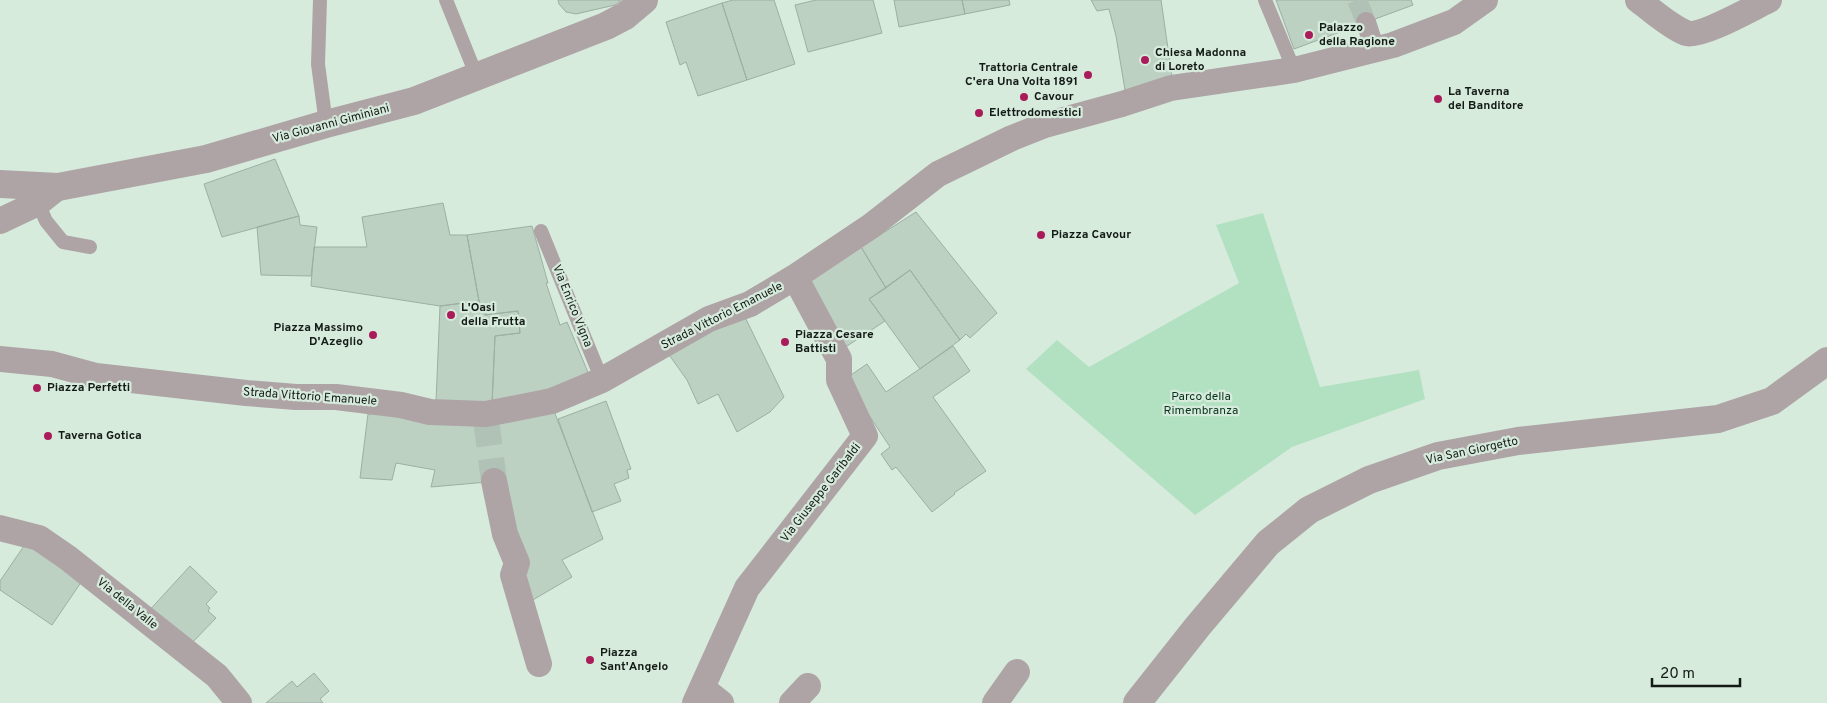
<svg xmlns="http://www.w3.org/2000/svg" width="1827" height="703" font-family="Overpass,sans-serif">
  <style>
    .green { fill: #b2e1c2 }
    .building { fill: #bdd1c3; stroke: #9cafa2 }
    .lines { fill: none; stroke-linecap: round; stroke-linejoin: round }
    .pedestrian-tunnel { stroke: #b0c1b5; stroke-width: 20; stroke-dasharray: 20 10; stroke-linecap: butt }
    .minor-tunnel { stroke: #b0c1b5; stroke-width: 26; stroke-dasharray: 26 13; stroke-linecap: butt }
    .service { stroke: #aea4a6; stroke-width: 14 }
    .pedestrian { stroke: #aea4a6; stroke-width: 20 }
    .minor { stroke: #aea4a6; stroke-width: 26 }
    .tertiary { stroke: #aea4a6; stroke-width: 28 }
    .poi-dot { fill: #aa1c59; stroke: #d7ebdd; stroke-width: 2 }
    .labels { text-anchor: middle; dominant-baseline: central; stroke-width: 4.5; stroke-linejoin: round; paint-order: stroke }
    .poi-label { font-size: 12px; font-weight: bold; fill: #141b16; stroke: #d7ebdd; text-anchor: start }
    .street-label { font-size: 12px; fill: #141b16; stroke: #d7ebdd }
    .park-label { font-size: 12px; fill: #08331d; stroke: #d7ebdd }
  </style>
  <rect width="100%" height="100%" fill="#d7ebdd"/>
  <!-- green -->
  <path class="green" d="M 1263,213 L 1320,387 L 1419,370 L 1425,399 L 1292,447 L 1195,515 L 1026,369 L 1057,340 L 1089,367 L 1239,283 L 1216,225 Z"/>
  <!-- building -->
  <path class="building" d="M 558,0 L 621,0 L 615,5 L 576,14 L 566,12 L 559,4 Z
    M 733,0 L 774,0 L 795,64 L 747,80 L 722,3 Z
    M 816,0 L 873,0 L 882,33 L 808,52 L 795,5 Z
    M 894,0 L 962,0 L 965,14 L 899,27 Z
    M 962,0 L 1009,0 L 1010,5 L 965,14 Z
    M 1091,0 L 1161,0 L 1173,83 L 1125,90 L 1116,36 L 1109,9 L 1097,11 Z
    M 1276,0 L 1411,0 L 1413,5 L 1294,49 Z
    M 722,3 L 747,80 L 698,96 L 686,62 L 680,65 L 666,22 Z
    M 275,159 L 299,216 L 222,237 L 204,184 Z
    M 443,203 L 450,235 L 467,235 L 479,301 L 440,306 L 311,286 L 314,247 L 367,247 L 362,217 Z
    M 916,212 L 997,313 L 970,338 L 966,334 L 960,340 L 910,270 L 886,288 L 861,247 Z
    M 299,216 L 300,225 L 317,227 L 311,276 L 261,275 L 257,227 Z
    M 532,226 L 548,283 L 546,283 L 560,325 L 567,322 L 590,377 L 492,405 L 495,336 L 520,333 L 518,311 L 485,315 L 485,307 L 481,307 L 479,301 L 467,235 Z
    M 861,247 L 886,288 L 869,299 L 885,321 L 844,348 L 810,279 Z
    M 910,270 L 960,340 L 920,369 L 869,299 Z
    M 479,301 L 481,307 L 485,307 L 485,315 L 518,311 L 520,333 L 495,336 L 492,405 L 436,402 L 440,306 Z
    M 743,313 L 784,397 L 770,412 L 737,432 L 718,394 L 698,404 L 687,380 L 667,352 Z
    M 953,346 L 970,371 L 933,397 L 986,471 L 954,493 L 955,494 L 932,512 L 896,467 L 892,470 L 881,454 L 890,447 L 845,379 L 867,364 L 886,392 Z
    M 606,401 L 631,469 L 627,470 L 629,478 L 614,484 L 621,501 L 592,512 L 558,419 Z
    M 554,411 L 603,539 L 562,560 L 572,577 L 531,601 L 519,571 L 499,481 L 431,487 L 435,470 L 396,463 L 392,480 L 360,478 L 368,414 Z
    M 28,540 L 84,578 L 52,625 L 0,590 L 0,581 Z
    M 190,566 L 217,592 L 206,604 L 210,608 L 208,611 L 216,618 L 188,647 L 146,614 Z
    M 314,673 L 329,691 L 320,699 L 323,703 L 266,703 L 292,681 L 297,687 Z"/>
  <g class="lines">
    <!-- pedestrian-tunnel -->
    <path class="pedestrian-tunnel" d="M 1357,0 L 1366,22"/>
    <!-- minor-tunnel -->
    <path class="minor-tunnel" d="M 486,420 L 494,481"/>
    <!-- service -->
    <path class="service" d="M 320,0 L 318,64 L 326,124
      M 446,0 L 477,77
      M 1265,0 L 1294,70
      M 38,203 L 46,221 L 63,242 L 90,247
      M 541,231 L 602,380"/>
    <!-- pedestrian -->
    <path class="pedestrian" d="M 1366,22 L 1375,50"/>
    <!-- minor -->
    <path class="minor" d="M 1638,0 C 1653,11 1669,26 1686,33 C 1700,38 1754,7 1769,0
      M 0,221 L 38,203 L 58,187
      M 0,359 L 52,364 L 96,376 L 246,393 L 296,397 L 336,397 L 401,405 L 430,412 L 486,414 L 552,401 L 602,380 L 709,319 L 750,304 L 795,277 L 871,226 L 938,174 L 1012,138 L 1045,125 L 1122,104 L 1171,88 L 1294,70 L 1393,45 L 1454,22 L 1485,0
      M 494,481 L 505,534 L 517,563 L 513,575 L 539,664
      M 0,528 L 39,538 L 68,558 L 217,676 L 239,703
      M 702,688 L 721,703
      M 695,703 L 747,588 L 865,436 L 839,380 L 839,359 L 795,277
      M 792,703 L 808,686
      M 995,703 L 1017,672"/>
    <!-- tertiary -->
    <path class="tertiary" d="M 0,184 L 58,187 L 206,159 L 326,124 L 414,101 L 606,26 L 625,16 L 644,0
      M 1137,703 L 1198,626 L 1268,543 L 1309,510 L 1369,480 L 1438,456 L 1518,441 L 1718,419 L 1772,401 L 1827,361"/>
  </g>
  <!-- markers -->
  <g class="poi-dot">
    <circle cx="1309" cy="35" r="5"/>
    <circle cx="1145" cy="60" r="5"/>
    <circle cx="1088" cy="75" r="5"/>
    <circle cx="1024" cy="97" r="5"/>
    <circle cx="1438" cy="99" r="5"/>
    <circle cx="979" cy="113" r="5"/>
    <circle cx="1041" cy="235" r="5"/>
    <circle cx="451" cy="315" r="5"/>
    <circle cx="373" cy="335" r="5"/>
    <circle cx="785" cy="342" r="5"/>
    <circle cx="37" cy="388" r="5"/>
    <circle cx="48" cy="436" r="5"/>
    <circle cx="590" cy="660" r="5"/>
  </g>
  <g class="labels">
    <!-- poi labels -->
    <g class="poi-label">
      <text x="1319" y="28">Palazzo<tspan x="1319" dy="14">della Ragione</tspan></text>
      <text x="1155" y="53">Chiesa Madonna<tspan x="1155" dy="14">di Loreto</tspan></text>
      <text x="1078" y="68" text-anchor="end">Trattoria Centrale<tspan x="1078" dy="14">C'era Una Volta 1891</tspan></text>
      <text x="1448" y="92">La Taverna<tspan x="1448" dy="14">del Banditore</tspan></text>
      <text x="1034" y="97">Cavour</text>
      <text x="989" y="113">Elettrodomestici</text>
      <text x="1051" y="235">Piazza Cavour</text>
      <text x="461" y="308">L'Oasi<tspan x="461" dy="14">della Frutta</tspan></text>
      <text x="363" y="328" text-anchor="end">Piazza Massimo<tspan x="363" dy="14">D'Azeglio</tspan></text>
      <text x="795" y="335">Piazza Cesare<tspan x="795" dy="14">Battisti</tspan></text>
      <text x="47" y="388">Piazza Perfetti</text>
      <text x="58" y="436">Taverna Gotica</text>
      <text x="600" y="653">Piazza<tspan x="600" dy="14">Sant'Angelo</tspan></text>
    </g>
    <!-- street labels -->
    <g class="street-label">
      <text transform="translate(331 124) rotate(-15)">Via Giovanni Giminiani</text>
      <text transform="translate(572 306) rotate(68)">Via Enrico Vigna</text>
      <text transform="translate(722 316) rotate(-27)">Strada Vittorio Emanuele</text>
      <text transform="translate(310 397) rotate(4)">Strada Vittorio Emanuele</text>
      <text transform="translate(1472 451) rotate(-12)">Via San Giorgetto</text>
      <text transform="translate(821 493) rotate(-52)">Via Giuseppe Garibaldi</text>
      <text transform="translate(127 604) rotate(39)">Via della Valle</text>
    </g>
    <!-- park labels -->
    <g class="park-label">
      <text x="1201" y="397">Parco della<tspan x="1201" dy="14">Rimembranza</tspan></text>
    </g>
  </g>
  <!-- scale -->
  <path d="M1652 678v8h88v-8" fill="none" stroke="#141b16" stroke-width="2.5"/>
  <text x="1660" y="678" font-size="15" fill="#141b16" stroke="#d7ebdd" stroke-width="4" paint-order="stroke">20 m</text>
</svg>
